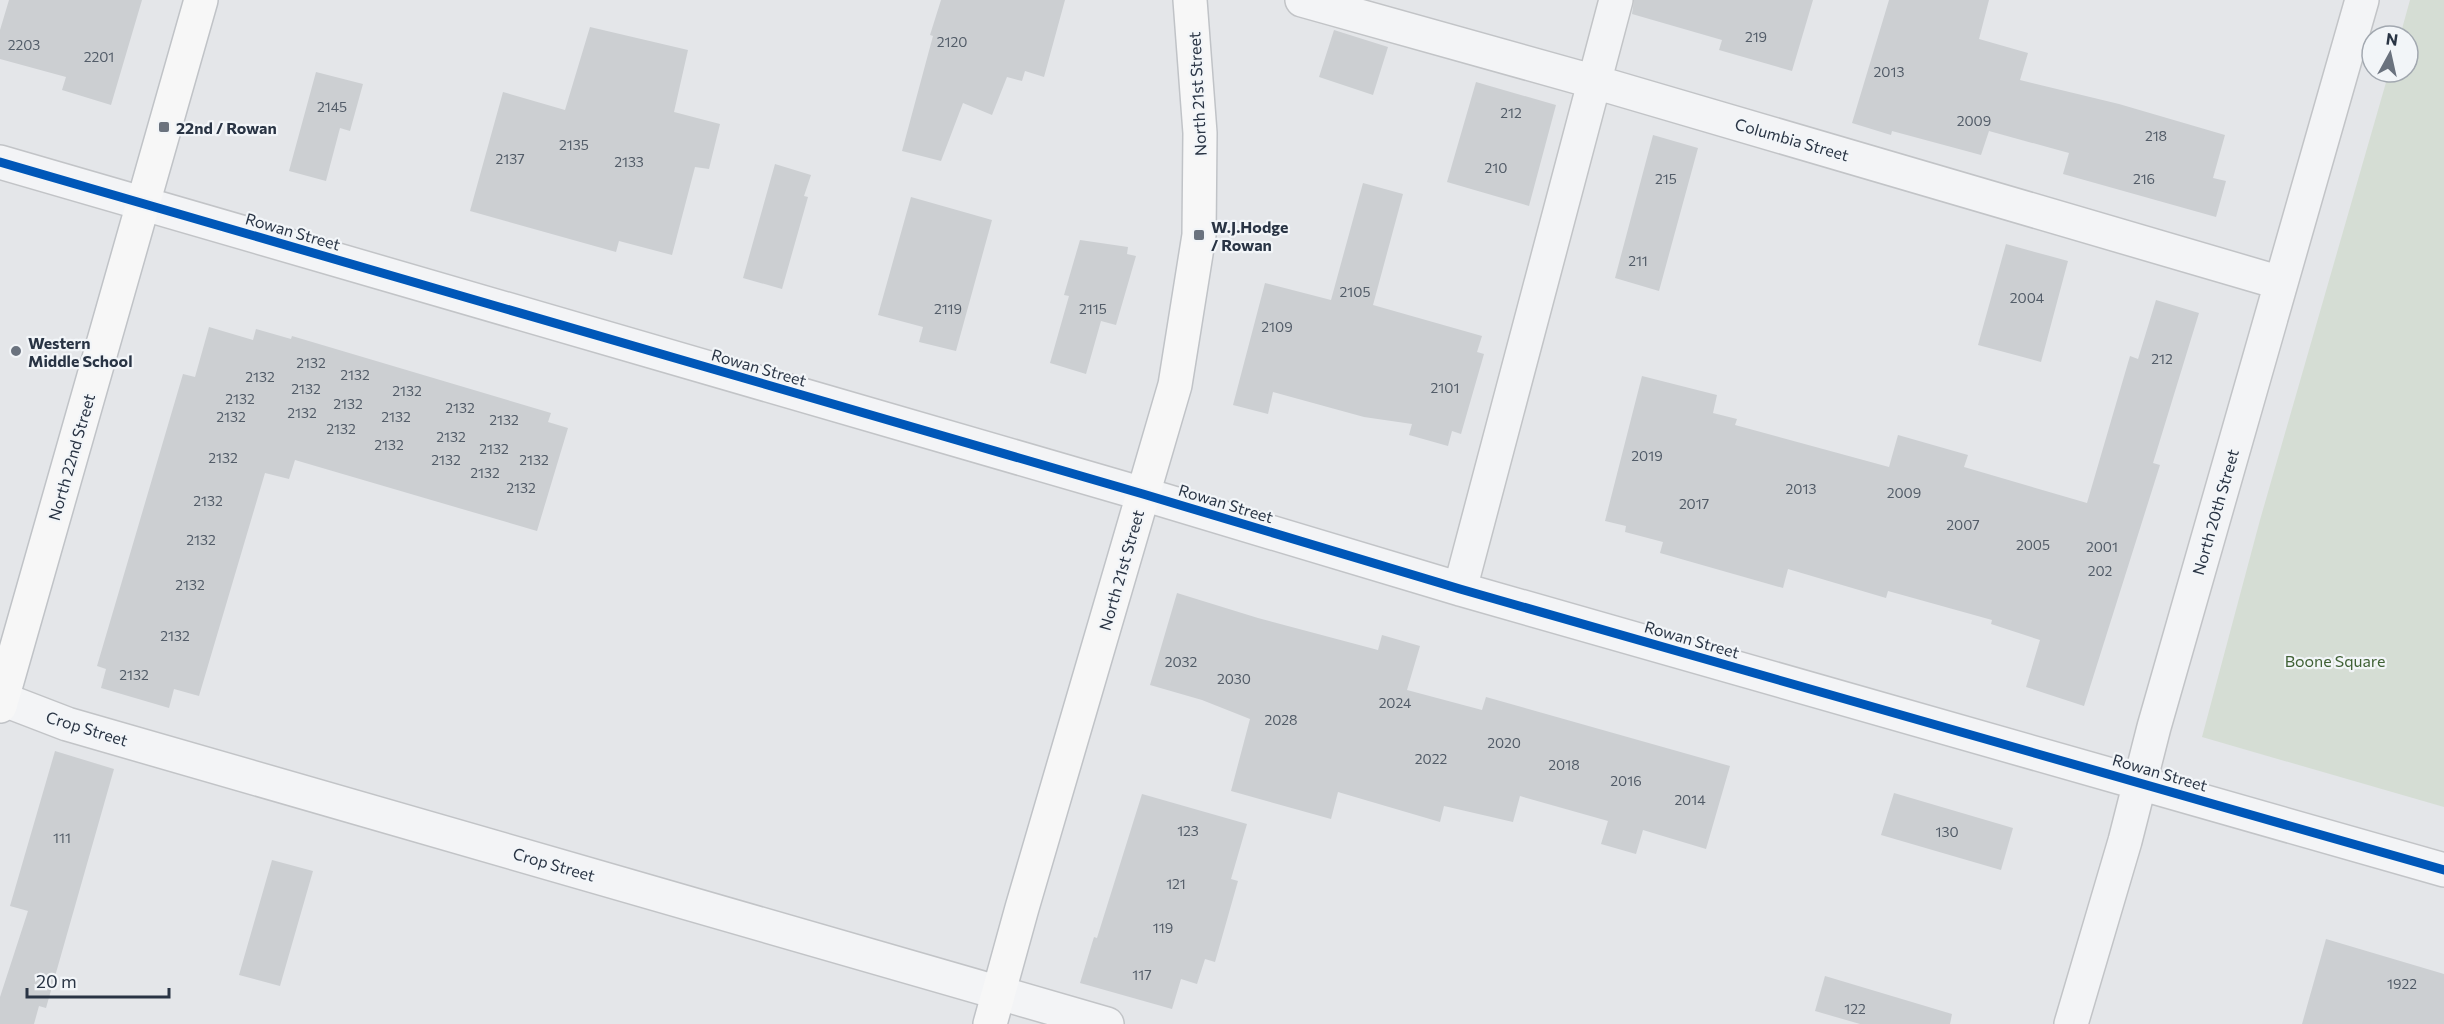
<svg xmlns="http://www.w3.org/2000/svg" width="2444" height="1024" font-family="Commissioner,sans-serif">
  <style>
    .green { fill: #d5ddd4 }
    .building { fill: #cccfd2 }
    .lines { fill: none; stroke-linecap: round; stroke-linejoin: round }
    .minor-casing { stroke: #c2c4c7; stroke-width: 36 }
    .major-casing { stroke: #c0c3c7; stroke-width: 36 }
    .minor { stroke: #f3f4f6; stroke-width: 33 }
    .major { stroke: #f7f7f7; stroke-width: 33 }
    .cycleway-casing { stroke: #f2f5f8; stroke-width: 13 }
    .cycleway { stroke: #0057b8; stroke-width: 9 }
    .poi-dot { fill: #6a727e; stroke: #f2f5f8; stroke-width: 2 }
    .labels { text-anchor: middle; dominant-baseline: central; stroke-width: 4.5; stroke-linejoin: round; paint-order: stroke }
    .number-label { font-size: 14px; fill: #525c68 }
    .street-label { font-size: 16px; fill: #293444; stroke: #f2f5f8 }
    .poi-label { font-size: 16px; font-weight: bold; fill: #293444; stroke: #f2f5f8; text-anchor: start }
    .park-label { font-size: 16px; fill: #406135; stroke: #f2f5f8 }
  </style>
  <rect width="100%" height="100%" fill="#e4e6e9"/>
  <!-- green -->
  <path class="green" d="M 2410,0 L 2444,0 L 2444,807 L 2202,737 L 2260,520 L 2389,72 L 2408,72 L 2408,36 L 2400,36 Z"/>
  <!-- building -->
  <path class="building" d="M 9,0 L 142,0 L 111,105 L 62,90 L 66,77 L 0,59 L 0,30 Z
    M 941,0 L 1065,0 L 1044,77 L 1025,71 L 1022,81 L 1007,77 L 992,115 L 963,103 L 941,161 L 902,151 L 933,36 L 930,35 Z
    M 1634,0 L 1813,0 L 1792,71 L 1719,50 L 1722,40 L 1632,14 Z
    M 1889,0 L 1989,0 L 1979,39 L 2028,53 L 2020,80 L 2119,104 L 2225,135 L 2213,178 L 2226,181 L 2216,217 L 2063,174 L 2069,153 L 1989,131 L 1981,155 L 1892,131 L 1891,135 L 1852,123 Z
    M 590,27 L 688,50 L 674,112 L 720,124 L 709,169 L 695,167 L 672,255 L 619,241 L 616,252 L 470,211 L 503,92 L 565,110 Z
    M 1334,30 L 1388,47 L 1373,95 L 1319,77 Z
    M 316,72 L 363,84 L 350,131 L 340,128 L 326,181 L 289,171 Z
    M 1476,82 L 1556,105 L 1529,206 L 1447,182 Z
    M 1653,135 L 1698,148 L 1659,291 L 1615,278 Z
    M 775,164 L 811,175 L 804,196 L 808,197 L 782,289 L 743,278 Z
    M 1363,183 L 1403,194 L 1373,305 L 1482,336 L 1477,352 L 1484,354 L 1461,434 L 1452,431 L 1448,446 L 1409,435 L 1412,424 L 1364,417 L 1273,392 L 1268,414 L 1233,405 L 1265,283 L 1331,300 Z
    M 911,197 L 992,220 L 956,351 L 919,342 L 923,327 L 878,315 Z
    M 1080,240 L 1128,247 L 1127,254 L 1136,256 L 1116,325 L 1101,321 L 1086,374 L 1050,363 L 1069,296 L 1064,295 Z
    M 2006,244 L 2068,261 L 2041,362 L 1978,345 Z
    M 2156,300 L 2199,313 L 2153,463 L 2160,465 L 2084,706 L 2026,687 L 2040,640 L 1991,624 L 1992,620 L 1888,591 L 1886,598 L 1788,569 L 1783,588 L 1660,553 L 1663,542 L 1625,532 L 1626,526 L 1605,521 L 1642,376 L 1717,395 L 1713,413 L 1737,419 L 1735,425 L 1889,467 L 1898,435 L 1968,455 L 1964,467 L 2087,503 L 2130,356 L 2138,359 Z
    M 209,327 L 253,340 L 256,329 L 291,339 L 292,336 L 551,413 L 548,422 L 568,428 L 537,531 L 295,460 L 289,479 L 265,473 L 199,696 L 174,689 L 169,708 L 101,688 L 106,669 L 97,666 L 183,374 L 195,377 Z
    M 1177,593 L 1258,618 L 1378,650 L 1382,635 L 1420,646 L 1407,690 L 1482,710 L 1486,697 L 1730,766 L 1706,849 L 1643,830 L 1636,854 L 1601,844 L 1608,821 L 1520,796 L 1513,822 L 1444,806 L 1440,822 L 1338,792 L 1331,819 L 1231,791 L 1250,719 L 1202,700 L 1150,685 Z
    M 55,751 L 114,769 L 46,1008 L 39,1006 L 34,1024 L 0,1024 L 0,997 L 28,911 L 10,906 Z
    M 1894,793 L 2013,828 L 2001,870 L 1881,835 Z
    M 1142,794 L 1247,824 L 1231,879 L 1238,881 L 1215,962 L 1205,959 L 1197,984 L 1181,979 L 1172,1009 L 1080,983 L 1094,937 L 1097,938 Z
    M 272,860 L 313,871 L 280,986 L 239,975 Z
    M 2326,939 L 2444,974 L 2444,1024 L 2302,1024 Z
    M 1825,976 L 1952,1014 L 1950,1024 L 1860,1024 L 1815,1011 Z"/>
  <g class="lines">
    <!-- minor casing -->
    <g class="minor-casing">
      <path id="minor" d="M 1302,0 L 1595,82 L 2281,283
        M 0,162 L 1143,494 L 1460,589 L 2444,870
        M 1460,589 L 1616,0
        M 2,699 L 67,724 L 1107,1024
        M 2071,1024 L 2125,841 L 2154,727 L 2362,0"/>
    </g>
    <!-- major casing -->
    <g class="major-casing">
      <path id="major" d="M 0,706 L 201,0
        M 990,1024 L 1022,908 L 1175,385 L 1199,235 L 1200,133 L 1190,0"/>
    </g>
    <!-- minor -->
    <use href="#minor" class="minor"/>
    <!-- major -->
    <use href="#major" class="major"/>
    <!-- cycleway casing -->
    <g class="cycleway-casing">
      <path id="cycleway" d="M 0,162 L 1143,494 L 1460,589 L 2444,870"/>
    </g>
    <!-- cycleway -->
    <use href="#cycleway" class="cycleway"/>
  </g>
  <!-- markers -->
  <g class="poi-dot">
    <rect x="158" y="121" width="12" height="12" rx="3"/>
    <rect x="1193" y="229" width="12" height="12" rx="3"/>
    <circle cx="16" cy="351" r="6"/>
  </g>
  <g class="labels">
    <!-- number labels -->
    <g class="number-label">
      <text x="1756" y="36">219</text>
      <text x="952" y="41">2120</text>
      <text x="24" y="44">2203</text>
      <text x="99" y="56">2201</text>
      <text x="1889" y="71">2013</text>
      <text x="332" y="106">2145</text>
      <text x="1511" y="112">212</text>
      <text x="1974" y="120">2009</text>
      <text x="2156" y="135">218</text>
      <text x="574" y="144">2135</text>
      <text x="510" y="158">2137</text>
      <text x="629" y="161">2133</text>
      <text x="1496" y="167">210</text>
      <text x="1666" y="178">215</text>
      <text x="2144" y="178">216</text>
      <text x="1638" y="260">211</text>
      <text x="1355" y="291">2105</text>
      <text x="2027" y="297">2004</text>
      <text x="948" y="308">2119</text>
      <text x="1093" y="308">2115</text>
      <text x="1277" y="326">2109</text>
      <text x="2162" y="358">212</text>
      <text x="311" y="362">2132</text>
      <text x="355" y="374">2132</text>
      <text x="260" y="376">2132</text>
      <text x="1445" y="387">2101</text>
      <text x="306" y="388">2132</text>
      <text x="407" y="390">2132</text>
      <text x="240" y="398">2132</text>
      <text x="348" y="403">2132</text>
      <text x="460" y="407">2132</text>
      <text x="302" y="412">2132</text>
      <text x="231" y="416">2132</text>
      <text x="396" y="416">2132</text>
      <text x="504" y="419">2132</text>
      <text x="341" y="428">2132</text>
      <text x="451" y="436">2132</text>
      <text x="389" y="444">2132</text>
      <text x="494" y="448">2132</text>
      <text x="1647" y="455">2019</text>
      <text x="223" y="457">2132</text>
      <text x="446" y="459">2132</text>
      <text x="534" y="459">2132</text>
      <text x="485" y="472">2132</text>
      <text x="521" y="487">2132</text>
      <text x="1801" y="488">2013</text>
      <text x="1904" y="492">2009</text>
      <text x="208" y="500">2132</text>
      <text x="1694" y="503">2017</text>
      <text x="1963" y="524">2007</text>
      <text x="201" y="539">2132</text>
      <text x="2033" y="544">2005</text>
      <text x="2102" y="546">2001</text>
      <text x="2100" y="570">202</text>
      <text x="190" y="584">2132</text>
      <text x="175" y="635">2132</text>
      <text x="1181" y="661">2032</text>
      <text x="134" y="674">2132</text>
      <text x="1234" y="678">2030</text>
      <text x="1395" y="702">2024</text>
      <text x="1281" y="719">2028</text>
      <text x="1504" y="742">2020</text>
      <text x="1431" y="758">2022</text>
      <text x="1564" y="764">2018</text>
      <text x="1626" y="780">2016</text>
      <text x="1690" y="799">2014</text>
      <text x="1188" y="830">123</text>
      <text x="1947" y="831">130</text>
      <text x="62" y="837">111</text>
      <text x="1176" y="883">121</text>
      <text x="1163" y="927">119</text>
      <text x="1142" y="974">117</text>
      <text x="2402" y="983">1922</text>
      <text x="1855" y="1008">122</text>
    </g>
    <!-- street labels -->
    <g class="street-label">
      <text transform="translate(1197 94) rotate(-93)">North 21st Street</text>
      <text transform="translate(1792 139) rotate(16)">Columbia Street</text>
      <text transform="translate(293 231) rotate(16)">Rowan Street</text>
      <text transform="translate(759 367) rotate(16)">Rowan Street</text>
      <text transform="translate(71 457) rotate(-74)">North 22nd Street</text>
      <text transform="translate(1226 503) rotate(17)">Rowan Street</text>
      <text transform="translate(2215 512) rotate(-74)">North 20th Street</text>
      <text transform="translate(1121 570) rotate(-74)">North 21st Street</text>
      <text transform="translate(1692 639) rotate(16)">Rowan Street</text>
      <text transform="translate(87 728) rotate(17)">Crop Street</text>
      <text transform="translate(2160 772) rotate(16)">Rowan Street</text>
      <text transform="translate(554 864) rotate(16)">Crop Street</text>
    </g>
    <!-- poi labels -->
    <g class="poi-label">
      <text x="176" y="127">22nd / Rowan</text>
      <text x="1211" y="226">W.J.Hodge<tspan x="1211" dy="18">/ Rowan</tspan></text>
      <text x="28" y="342">Western<tspan x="28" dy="18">Middle School</tspan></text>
    </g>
    <!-- park labels -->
    <g class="park-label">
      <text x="2335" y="660">Boone Square</text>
    </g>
  </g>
  <!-- north arrow -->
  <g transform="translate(2390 54) rotate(8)"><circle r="28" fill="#f2f5f8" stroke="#a2a8b0" stroke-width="1.5"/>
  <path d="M0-4.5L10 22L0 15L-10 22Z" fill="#6a727e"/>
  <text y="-9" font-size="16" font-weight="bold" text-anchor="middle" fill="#293444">N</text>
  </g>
  <!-- scale -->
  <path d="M27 988v9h142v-9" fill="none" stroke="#293444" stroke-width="3"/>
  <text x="36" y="988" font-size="18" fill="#293444" stroke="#f2f5f8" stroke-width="4.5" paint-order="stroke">20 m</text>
</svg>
